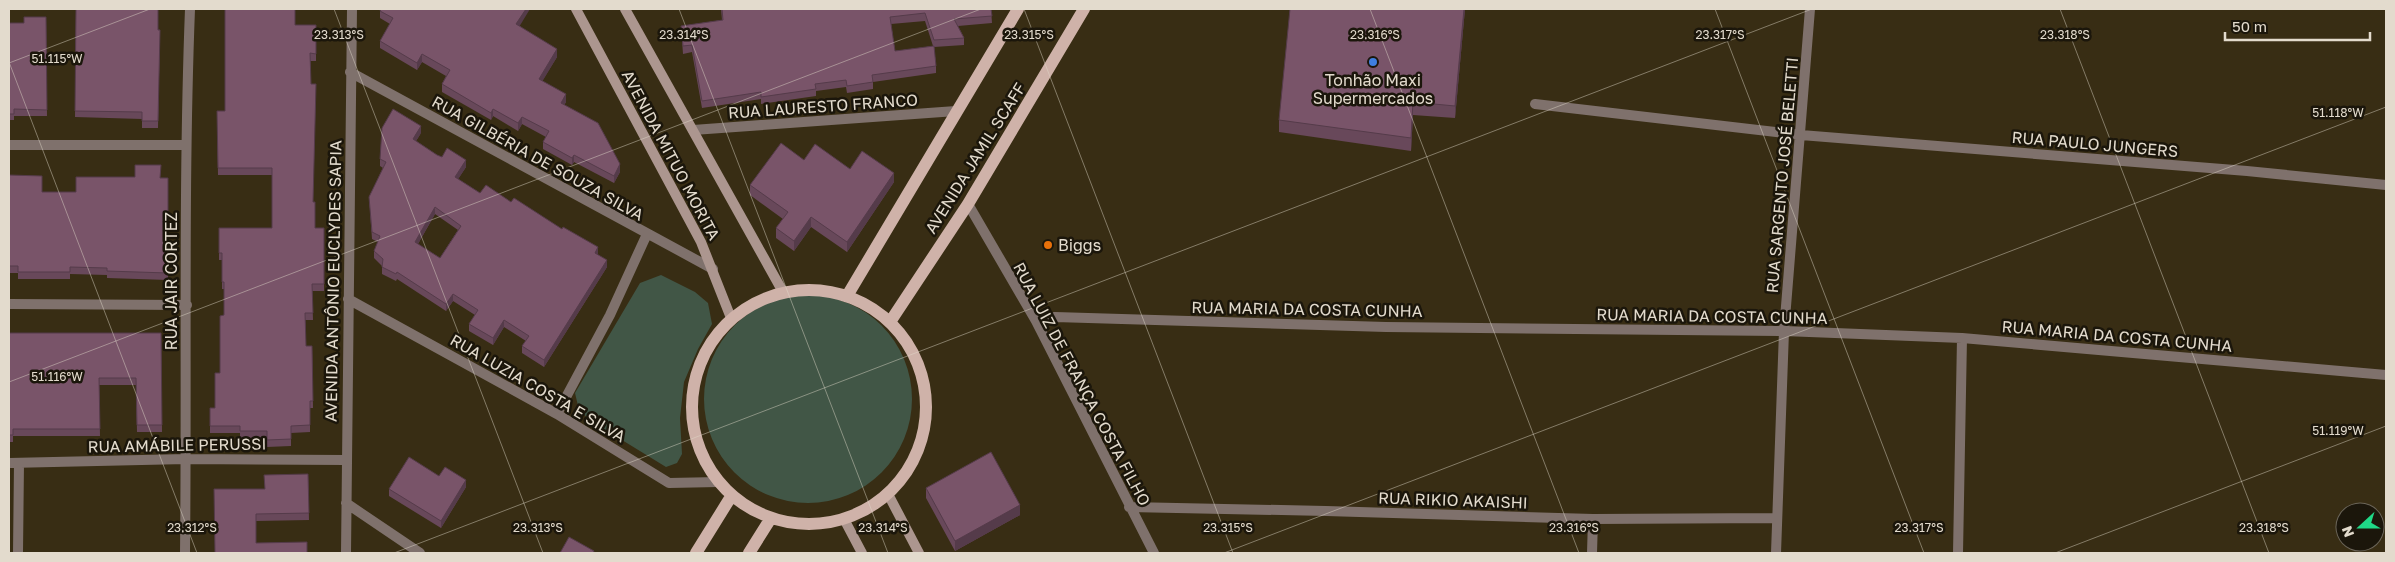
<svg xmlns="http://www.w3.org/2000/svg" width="2395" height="562" font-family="'Golos Text',sans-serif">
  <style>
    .grass { fill: #415646 }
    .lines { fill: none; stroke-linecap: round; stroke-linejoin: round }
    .street { stroke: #7f716c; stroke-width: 10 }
    .secondary { stroke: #ac968f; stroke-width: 10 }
    .primary { stroke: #cfb2a9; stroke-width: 12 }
    .wall { fill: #68485a; fill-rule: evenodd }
    .shaded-wall { fill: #553b4a }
    .building { fill: #795469; stroke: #553b4a; fill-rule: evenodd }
    .ticks { fill: none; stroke: #e3dbcd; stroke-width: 1; stroke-opacity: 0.45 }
    .shop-dot { fill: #3f7fe0; stroke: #1b160b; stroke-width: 2 }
    .food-dot { fill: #e8710a; stroke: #1b160b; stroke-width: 2 }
    .labels { text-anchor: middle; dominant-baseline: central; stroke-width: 5; stroke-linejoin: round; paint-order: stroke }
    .poi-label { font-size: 16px; fill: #e3dbcd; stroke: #1b160b }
    .street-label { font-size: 16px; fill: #e3dbcd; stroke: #1b160b }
    .ticks-label { font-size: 12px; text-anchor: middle; fill: #e3dbcd; stroke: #1b160b; stroke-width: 5; stroke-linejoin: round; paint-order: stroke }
  </style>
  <rect width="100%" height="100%" fill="#382d14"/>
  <!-- grass -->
  <path class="grass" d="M 661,275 L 695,292 L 708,303 L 712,324 L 698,349 L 684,382 L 680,418 L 682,454 L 677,463 L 666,467 L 591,421 L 579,410 L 575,393 L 640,283 Z
    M704 399a104 104 0 1 1 208 0a104 104 0 1 1-208 0Z"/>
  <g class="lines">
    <!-- street -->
    <path class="street" d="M 350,72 L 713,269
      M 1535,104 L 1801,135 L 2247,171 L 2386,185
      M 693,130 L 956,111
      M 9,145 L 185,145
      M 968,204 L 1036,321 L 1154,553
      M 348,299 L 557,414 L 669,483 L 718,482
      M 9,304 L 187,305
      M 1036,321 L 1055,317 L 1386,327 L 1784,331 L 1962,338 L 2386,375
      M 557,414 L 610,315 L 647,234
      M 9,463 L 186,459 L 346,460
      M 346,503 L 420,553
      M 1129,507 L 1326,511 L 1593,519 L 1776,518
      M 18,553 L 19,463
      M 185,553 C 187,372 183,190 190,9
      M 346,553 L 352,9
      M 1592,553 L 1593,519
      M 1776,553 L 1784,331 L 1810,9
      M 1958,553 L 1962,338"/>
    <!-- secondary -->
    <path class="secondary" d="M 576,9 L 701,242 L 731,318
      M 625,9 L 783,292
      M 888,494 L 919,553
      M 844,519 L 862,553"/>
    <!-- primary -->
    <path class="primary" d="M692 407a117 117 0 1 1 234 0a117 117 0 1 1-234 0Z
      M 847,296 L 1018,9
      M 890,322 L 968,204 L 1084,9
      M 696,553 L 732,495
      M 749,553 L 771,518"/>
  </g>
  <!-- wall -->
  <path class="wall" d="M 76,9 L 160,30 L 158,128 L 142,128 L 142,119 L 75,117 Z
    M 721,9 L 991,9 L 992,23 L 958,26 L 964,38 L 964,45 L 934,47 L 936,66 L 936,73 L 873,82 L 873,89 L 847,93 L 846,87 L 816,91 L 816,96 L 761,104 L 761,99 L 702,108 L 692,52 L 683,54 L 681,26 L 722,20 ZM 925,21 L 933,46 L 895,51 L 891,24 Z
    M 1465,9 L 1455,118 L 1413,115 L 1411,151 L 1279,132 L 1279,120 Z
    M 380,11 L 520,26 L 557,57 L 542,81 L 566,102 L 564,105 L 620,172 L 614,183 L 574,162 L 572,165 L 543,149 L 543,142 L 546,137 L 522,124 L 518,131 L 493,116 L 491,120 L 442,92 L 442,84 L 446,76 L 422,62 L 417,70 L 380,48 L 380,41 L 390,24 L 380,18 Z
    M 46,17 L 47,116 L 14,116 L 14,120 L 9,120 L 9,23 L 24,23 Z
    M 295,25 L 316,25 L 316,61 L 310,61 L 313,202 L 315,228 L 324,228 L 324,291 L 312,291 L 313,320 L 305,320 L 306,346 L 312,346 L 313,408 L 310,408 L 310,432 L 291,433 L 291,446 L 267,447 L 267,438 L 240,438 L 240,433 L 210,433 L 210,408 L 215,408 L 220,373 L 224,315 L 224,289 L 222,289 L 222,260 L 219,260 L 219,228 L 272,228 L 272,175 L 218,175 L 217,111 L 225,111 Z
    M 421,133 L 416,141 L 437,155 L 466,167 L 458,179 L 480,193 L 511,202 L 598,254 L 598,255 L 607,267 L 544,367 L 522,353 L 522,346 L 526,341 L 504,327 L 493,345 L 469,331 L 469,324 L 475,315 L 453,301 L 446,311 L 397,279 L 396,281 L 382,274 L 382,266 L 374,258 L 374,251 L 378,242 L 372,239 L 369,197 L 383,168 L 380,166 L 380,159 ZM 435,214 L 458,230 L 440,258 L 418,244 Z
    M 804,160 L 850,169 L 894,182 L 847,252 L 811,227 L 794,251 L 776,238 L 776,228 L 783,219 L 750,195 L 750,185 Z
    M 9,175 L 42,192 L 76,192 L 135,177 L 168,178 L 168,280 L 107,278 L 107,275 L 70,274 L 70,279 L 18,279 L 18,273 L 9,273 Z
    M 9,333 L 161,333 L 162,432 L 137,432 L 136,385 L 99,385 L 100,436 L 13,436 L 13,442 L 9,442 Z
    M 308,474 L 309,520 L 256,521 L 256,543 L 215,553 L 264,489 Z
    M 466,487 L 441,528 L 389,496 L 389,489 Z
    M 926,488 L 1020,515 L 955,551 L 926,498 Z"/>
  <!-- shaded-wall -->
  <path class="shaded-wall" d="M 526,9 L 530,9 L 516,32 L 516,24 Z
    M 1464,9 L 1465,9 L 1455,118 L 1455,106 Z
    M 557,49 L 557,57 L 539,87 L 539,79 Z
    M 422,54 L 422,62 L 417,70 L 417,63 Z
    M 566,94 L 566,102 L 561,111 L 561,103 Z
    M 1413,102 L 1413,115 L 1411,151 L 1411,138 Z
    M 493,109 L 493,116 L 491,120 L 491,113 Z
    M 522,117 L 522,124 L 518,131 L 518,123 Z
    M 421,126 L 421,133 L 413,146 L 413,139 Z
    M 574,155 L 574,162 L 572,165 L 572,158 Z
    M 466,160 L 466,167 L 455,184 L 455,177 Z
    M 620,164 L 620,172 L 614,183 L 614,176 Z
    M 894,173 L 894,182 L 847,252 L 847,242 Z
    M 435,207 L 435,214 L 415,249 L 415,242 Z
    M 811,217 L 811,227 L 794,251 L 794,241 Z
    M 598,247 L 598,254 L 595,260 L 595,253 Z
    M 607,260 L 607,267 L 544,367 L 544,360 Z
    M 453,294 L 453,301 L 446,311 L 446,304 Z
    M 504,320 L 504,327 L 493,345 L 493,338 Z
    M 466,480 L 466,487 L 441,528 L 441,521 Z
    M 1020,505 L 1020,515 L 955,551 L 955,541 Z"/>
  <!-- building -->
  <path class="building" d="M 76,9 L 158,9 L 158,30 L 160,30 L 158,121 L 142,121 L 142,112 L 75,111 Z
    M 225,9 L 295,9 L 295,25 L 316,25 L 316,54 L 310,53 L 311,84 L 316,84 L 313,202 L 315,202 L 315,228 L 324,228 L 324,284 L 312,284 L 313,313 L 305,313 L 306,346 L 312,346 L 313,401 L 310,401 L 310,425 L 291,426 L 291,439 L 267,440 L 267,431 L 240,431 L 240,426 L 210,426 L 210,408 L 215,408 L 215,373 L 220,373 L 220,316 L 224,315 L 224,282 L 222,282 L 222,253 L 219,253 L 219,228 L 272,228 L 272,168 L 218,168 L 217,111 L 225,111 Z
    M 381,9 L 526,9 L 516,24 L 557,49 L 539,79 L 566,94 L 561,103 L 598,123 L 620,164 L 614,176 L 574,155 L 572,158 L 543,142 L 549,131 L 522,117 L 518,123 L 493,109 L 491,113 L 442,84 L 450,70 L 422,54 L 417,63 L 380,41 L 393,18 L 380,11 Z
    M 722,9 L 991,9 L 992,16 L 954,19 L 964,38 L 934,40 L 925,13 L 890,17 L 895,51 L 934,46 L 936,66 L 872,75 L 873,82 L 847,86 L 846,80 L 815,84 L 816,89 L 761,97 L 761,92 L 702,101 L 692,45 L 683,46 L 681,26 L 723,20 Z
    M 1290,9 L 1464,9 L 1455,106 L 1413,102 L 1411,138 L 1279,120 Z
    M 24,17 L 46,17 L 47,110 L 14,109 L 14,114 L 9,114 L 9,23 L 24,23 Z
    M 393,109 L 421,126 L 413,139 L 437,155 L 442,157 L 447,148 L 466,160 L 455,177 L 480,193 L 486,185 L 511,202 L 514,198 L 562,229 L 563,227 L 598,247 L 595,253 L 607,260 L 544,360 L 522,346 L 529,336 L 504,320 L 493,338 L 469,324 L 478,310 L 453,294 L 446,304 L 397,272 L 396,274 L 382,267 L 383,259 L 374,251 L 380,236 L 372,232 L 369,197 L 386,162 L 380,159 L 382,128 ZM 435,207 L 461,226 L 440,258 L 415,242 Z
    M 781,143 L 804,160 L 815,144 L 850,169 L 862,151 L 894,173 L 847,242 L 811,217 L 794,241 L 776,228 L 788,212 L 750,185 Z
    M 135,165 L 161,165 L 160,178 L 168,178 L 168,273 L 107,271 L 107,268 L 70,267 L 70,272 L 18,272 L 18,266 L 9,266 L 9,175 L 42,176 L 42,192 L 76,192 L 76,177 L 135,177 Z
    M 9,333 L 161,333 L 162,425 L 137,425 L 136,378 L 99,378 L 100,429 L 13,429 L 13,435 L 9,435 Z
    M 991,452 L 1020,505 L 955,541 L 926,488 Z
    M 409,457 L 439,476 L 445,467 L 466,480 L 441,521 L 389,489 Z
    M 308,474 L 309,513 L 256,514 L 256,543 L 307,542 L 307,553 L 215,553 L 214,489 L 265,489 L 264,475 Z
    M 569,537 L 594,551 L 593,553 L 560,553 Z"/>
  <!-- ticks -->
  <path class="ticks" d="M 334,9 L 543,553M 679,9 L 888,553M 1024,9 L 1233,553M 1370,9 L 1579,553M 1715,9 L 1924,553M 2060,9 L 2269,553M 9,62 L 197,553M 9,63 L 150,9M 9,382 L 981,9M 394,553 L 1812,9M 1224,553 L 2386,107M 2055,553 L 2386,426"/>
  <!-- markers -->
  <circle class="shop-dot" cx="1373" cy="62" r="5"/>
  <circle class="food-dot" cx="1048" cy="245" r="5"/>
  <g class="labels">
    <!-- poi labels -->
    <g class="poi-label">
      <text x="1373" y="80">Tonhão Maxi<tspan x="1373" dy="18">Supermercados</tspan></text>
      <text x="1058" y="245" text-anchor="start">Biggs</text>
    </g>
    <!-- street labels -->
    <g class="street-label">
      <text transform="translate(823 106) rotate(-4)">RUA LAURESTO FRANCO</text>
      <text transform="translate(2095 144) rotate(5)">RUA PAULO JUNGERS</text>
      <text transform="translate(671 155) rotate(62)">AVENIDA MITUO MORITA</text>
      <text transform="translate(538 158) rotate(29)">RUA GILBÉRIA DE SOUZA SILVA</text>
      <text transform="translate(975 158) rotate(-58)">AVENIDA JAMIL SCAFF</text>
      <text transform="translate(1782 175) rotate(-85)">RUA SARGENTO JOSÉ BELETTI</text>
      <text transform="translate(171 281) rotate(-90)">RUA JAIR CORTEZ</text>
      <text transform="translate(333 281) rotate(-89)">AVENIDA ANTÔNIO EUCLYDES SAPIA</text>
      <text transform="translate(1307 309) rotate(1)">RUA MARIA DA COSTA CUNHA</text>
      <text transform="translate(1712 316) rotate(1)">RUA MARIA DA COSTA CUNHA</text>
      <text transform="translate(2117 336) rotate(5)">RUA MARIA DA COSTA CUNHA</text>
      <text transform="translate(1082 384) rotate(62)">RUA LUIZ DE FRANÇA COSTA FILHO</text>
      <text transform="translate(538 388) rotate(30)">RUA LUZIA COSTA E SILVA</text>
      <text transform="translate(177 445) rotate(-1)">RUA AMÁBILE PERUSSI</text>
      <text transform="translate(1453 500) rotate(2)">RUA RIKIO AKAISHI</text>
    </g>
  </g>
  <g class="ticks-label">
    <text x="339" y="39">23.313°S</text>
    <text x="684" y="39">23.314°S</text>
    <text x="1029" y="39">23.315°S</text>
    <text x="1720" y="39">23.317°S</text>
    <text x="2065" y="39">23.318°S</text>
    <text x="1375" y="39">23.316°S</text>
    <text x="57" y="63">51.115°W</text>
    <text x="2338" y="117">51.118°W</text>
    <text x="57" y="381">51.116°W</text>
    <text x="2338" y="435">51.119°W</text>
    <text x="192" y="532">23.312°S</text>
    <text x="538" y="532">23.313°S</text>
    <text x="883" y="532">23.314°S</text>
    <text x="1228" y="532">23.315°S</text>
    <text x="1574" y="532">23.316°S</text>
    <text x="1919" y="532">23.317°S</text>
    <text x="2264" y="532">23.318°S</text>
  </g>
  <!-- border -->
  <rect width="2395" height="562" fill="none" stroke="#e3dbcd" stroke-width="20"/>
  <!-- north arrow -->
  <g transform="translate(2360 527) rotate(249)"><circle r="24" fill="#1b160b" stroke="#6b6559"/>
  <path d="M0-4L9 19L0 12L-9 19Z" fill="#1fd887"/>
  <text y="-8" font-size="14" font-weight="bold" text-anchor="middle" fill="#e3dbcd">N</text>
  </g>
  <!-- scale -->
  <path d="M2225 32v8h145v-8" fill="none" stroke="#e3dbcd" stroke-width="2.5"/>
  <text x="2232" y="32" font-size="15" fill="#e3dbcd" stroke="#1b160b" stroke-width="4" paint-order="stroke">50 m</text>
</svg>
